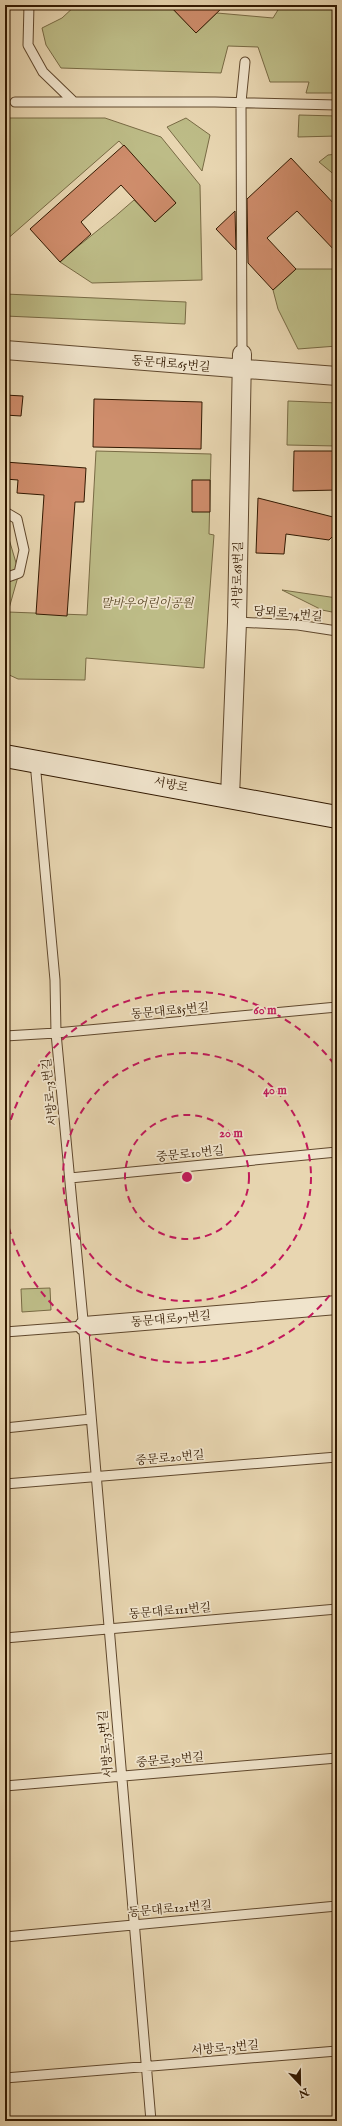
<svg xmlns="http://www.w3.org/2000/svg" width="342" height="2126" font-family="'IM FELL English','Noto Serif KR',serif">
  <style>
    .green { fill: #bdbc87; stroke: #786a44 }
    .building { fill: #cf8d6c; stroke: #321901 }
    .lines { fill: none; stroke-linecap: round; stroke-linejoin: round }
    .lane-casing { stroke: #60482d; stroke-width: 11 }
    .street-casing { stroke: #60482d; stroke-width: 20 }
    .secondary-casing { stroke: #321901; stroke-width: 24 }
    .lane { stroke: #f0e4cc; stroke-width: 9 }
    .street { stroke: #f0e4cc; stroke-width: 18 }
    .secondary { stroke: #f0e4cc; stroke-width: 22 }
    .ring { fill: none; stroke: #c2185b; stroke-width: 2; stroke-dasharray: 7 5 }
    .labels { text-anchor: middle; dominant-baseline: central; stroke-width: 3.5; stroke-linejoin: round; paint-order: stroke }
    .street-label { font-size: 12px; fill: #321901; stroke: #f0e4cc }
    .park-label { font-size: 12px; font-style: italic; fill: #5c4a29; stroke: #f0e4cc }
    .centre { fill: #c2185b; stroke: #f0e4cc; stroke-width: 2 }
    .ring-label { font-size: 12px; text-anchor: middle; font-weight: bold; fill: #c2185b; stroke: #f0e4cc; stroke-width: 3.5; stroke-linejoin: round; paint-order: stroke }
  </style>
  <rect width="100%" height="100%" fill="#e8d6b1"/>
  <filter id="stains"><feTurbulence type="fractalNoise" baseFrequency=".005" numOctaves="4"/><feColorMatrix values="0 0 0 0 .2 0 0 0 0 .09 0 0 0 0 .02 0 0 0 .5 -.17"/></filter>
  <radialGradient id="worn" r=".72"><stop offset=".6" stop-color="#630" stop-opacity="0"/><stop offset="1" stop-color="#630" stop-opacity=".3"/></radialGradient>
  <!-- green -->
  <path class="green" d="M 76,5 L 169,5 L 196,33 L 217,13 L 273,18 L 281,5 L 337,5 L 337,93 L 306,93 L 309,82 L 270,82 L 258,47 L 228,46 L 221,73 L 61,68 L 46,45 L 42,28 L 62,18 Z
    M 299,115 L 337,116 L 337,136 L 298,137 Z
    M 5,118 L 105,118 L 161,137 L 200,185 L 202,280 L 92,283 L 60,262 C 84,240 110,222 134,200 L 155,222 L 176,203 L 119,141 L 5,241 Z
    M 186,118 L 210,135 L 202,171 L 167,127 Z
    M 337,154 L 337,177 L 319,162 L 328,155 Z
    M 296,269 L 337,269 L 337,346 L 298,349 L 278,309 L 273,290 Z
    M 5,294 L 186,302 L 185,324 L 5,316 Z
    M 288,401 L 337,403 L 337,446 L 287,445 Z
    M 96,451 L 211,454 L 209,534 L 214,535 L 204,668 L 86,658 L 85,680 L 18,679 L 5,673 L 5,534 L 9,539 L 19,573 L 8,612 L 87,615 Z
    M 282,590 L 337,598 L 337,613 L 322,610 Z
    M 50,1288 L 51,1310 L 22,1312 L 21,1289 Z"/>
  <!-- building -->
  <path class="building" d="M 169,5 L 225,5 L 196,33 Z
    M 124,145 L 176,203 L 155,222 L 121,185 L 81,222 L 91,234 L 60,262 L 30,229 Z
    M 291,158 L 337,207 L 337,253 L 297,211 L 267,238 L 296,269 L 273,290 L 248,263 L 247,199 Z
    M 235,211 L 236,250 L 216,229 Z
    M 5,395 L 23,396 L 21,416 L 5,415 Z
    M 94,399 L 202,402 L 201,449 L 93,447 Z
    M 294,451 L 337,451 L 337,490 L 293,491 Z
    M 5,462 L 86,468 L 84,502 L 75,502 L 67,616 L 36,614 L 44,495 L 17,493 L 18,480 L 5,479 Z
    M 192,480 L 210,480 L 210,512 L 192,512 Z
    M 258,498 L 337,518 L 337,532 L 329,540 L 286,534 L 284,554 L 256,553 Z"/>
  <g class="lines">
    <!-- lane casing -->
    <g class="lane-casing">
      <path id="lane" d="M 29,5 L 28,45 L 43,72 L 74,102
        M 15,102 L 215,102 L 337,105
        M 242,354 L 241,102 L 245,62
        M 5,512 L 17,519 L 24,550 L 19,573 L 5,578
        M 237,622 L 298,625 L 337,631
        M 35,762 L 55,980 L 56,1033 L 83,1320 L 151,2121
        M 5,1036 L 56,1033 L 337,1007
        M 70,1178 L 337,1152
        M 5,1332 L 84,1326
        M 5,1428 L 91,1419
        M 5,1484 L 337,1457
        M 5,1638 L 337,1609
        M 5,1786 L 337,1758
        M 5,1937 L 337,1906
        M 5,2078 L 337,2051"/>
    </g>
    <!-- street casing -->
    <g class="street-casing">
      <path id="street" d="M 5,350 L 337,376
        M 230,797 L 237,622 L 242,354
        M 84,1326 L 337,1305"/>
    </g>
    <!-- secondary casing -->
    <g class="secondary-casing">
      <path id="secondary" d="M 5,756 L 337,817"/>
    </g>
    <!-- lane -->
    <use href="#lane" class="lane"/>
    <!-- street -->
    <use href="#street" class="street"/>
    <!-- secondary -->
    <use href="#secondary" class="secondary"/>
  </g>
  <!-- distance rings -->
  <g class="ring">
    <circle cx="187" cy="1177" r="62"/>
    <circle cx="187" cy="1177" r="124"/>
    <path d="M337 1286A185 185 0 0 1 5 1211M5 1143A185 185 0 0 1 337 1068"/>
  </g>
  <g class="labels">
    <!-- street labels -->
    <g class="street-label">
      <text transform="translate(171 364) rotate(5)">동문대로65번길</text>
      <text transform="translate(238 575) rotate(-89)">서방로68번길</text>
      <text transform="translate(288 614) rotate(5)">당뫼로74번길</text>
      <text transform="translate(171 785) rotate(11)">서방로</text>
      <text transform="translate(170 1011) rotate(-5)">동문대로85번길</text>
      <text transform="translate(50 1092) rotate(-96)">서방로73번길</text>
      <text transform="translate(190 1154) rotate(-6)">중문로10번길</text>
      <text transform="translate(171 1319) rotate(-5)">동문대로97번길</text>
      <text transform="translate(170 1458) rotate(-5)">중문로20번길</text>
      <text transform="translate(170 1611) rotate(-5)">동문대로111번길</text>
      <text transform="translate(106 1744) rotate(-95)">서방로73번길</text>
      <text transform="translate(170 1760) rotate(-5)">중문로30번길</text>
      <text transform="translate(170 1909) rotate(-5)">동문대로121번길</text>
      <text transform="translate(225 2048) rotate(-5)">서방로73번길</text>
    </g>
    <!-- park labels -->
    <g class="park-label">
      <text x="147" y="603">말바우어린이공원</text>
    </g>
  </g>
  <circle cx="187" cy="1177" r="6" class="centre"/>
  <g class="ring-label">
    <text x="265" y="1014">60 m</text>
    <text x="275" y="1094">40 m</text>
    <text x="231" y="1137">20 m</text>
  </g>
  <!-- margin -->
  <rect width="342" height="2126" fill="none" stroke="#e8d6b1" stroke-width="20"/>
  <rect x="6" y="6" width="330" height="2114" fill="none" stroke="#321901" stroke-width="2"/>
  <rect x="10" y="10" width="322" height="2106" fill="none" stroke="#321901"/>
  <!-- north arrow -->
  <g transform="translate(300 2084) rotate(158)" stroke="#f0e4cc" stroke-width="3" paint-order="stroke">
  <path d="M0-3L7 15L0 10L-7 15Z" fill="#321901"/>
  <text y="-6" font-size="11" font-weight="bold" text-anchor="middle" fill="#321901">N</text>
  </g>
  <rect width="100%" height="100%" filter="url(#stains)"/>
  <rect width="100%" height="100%" fill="url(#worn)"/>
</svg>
